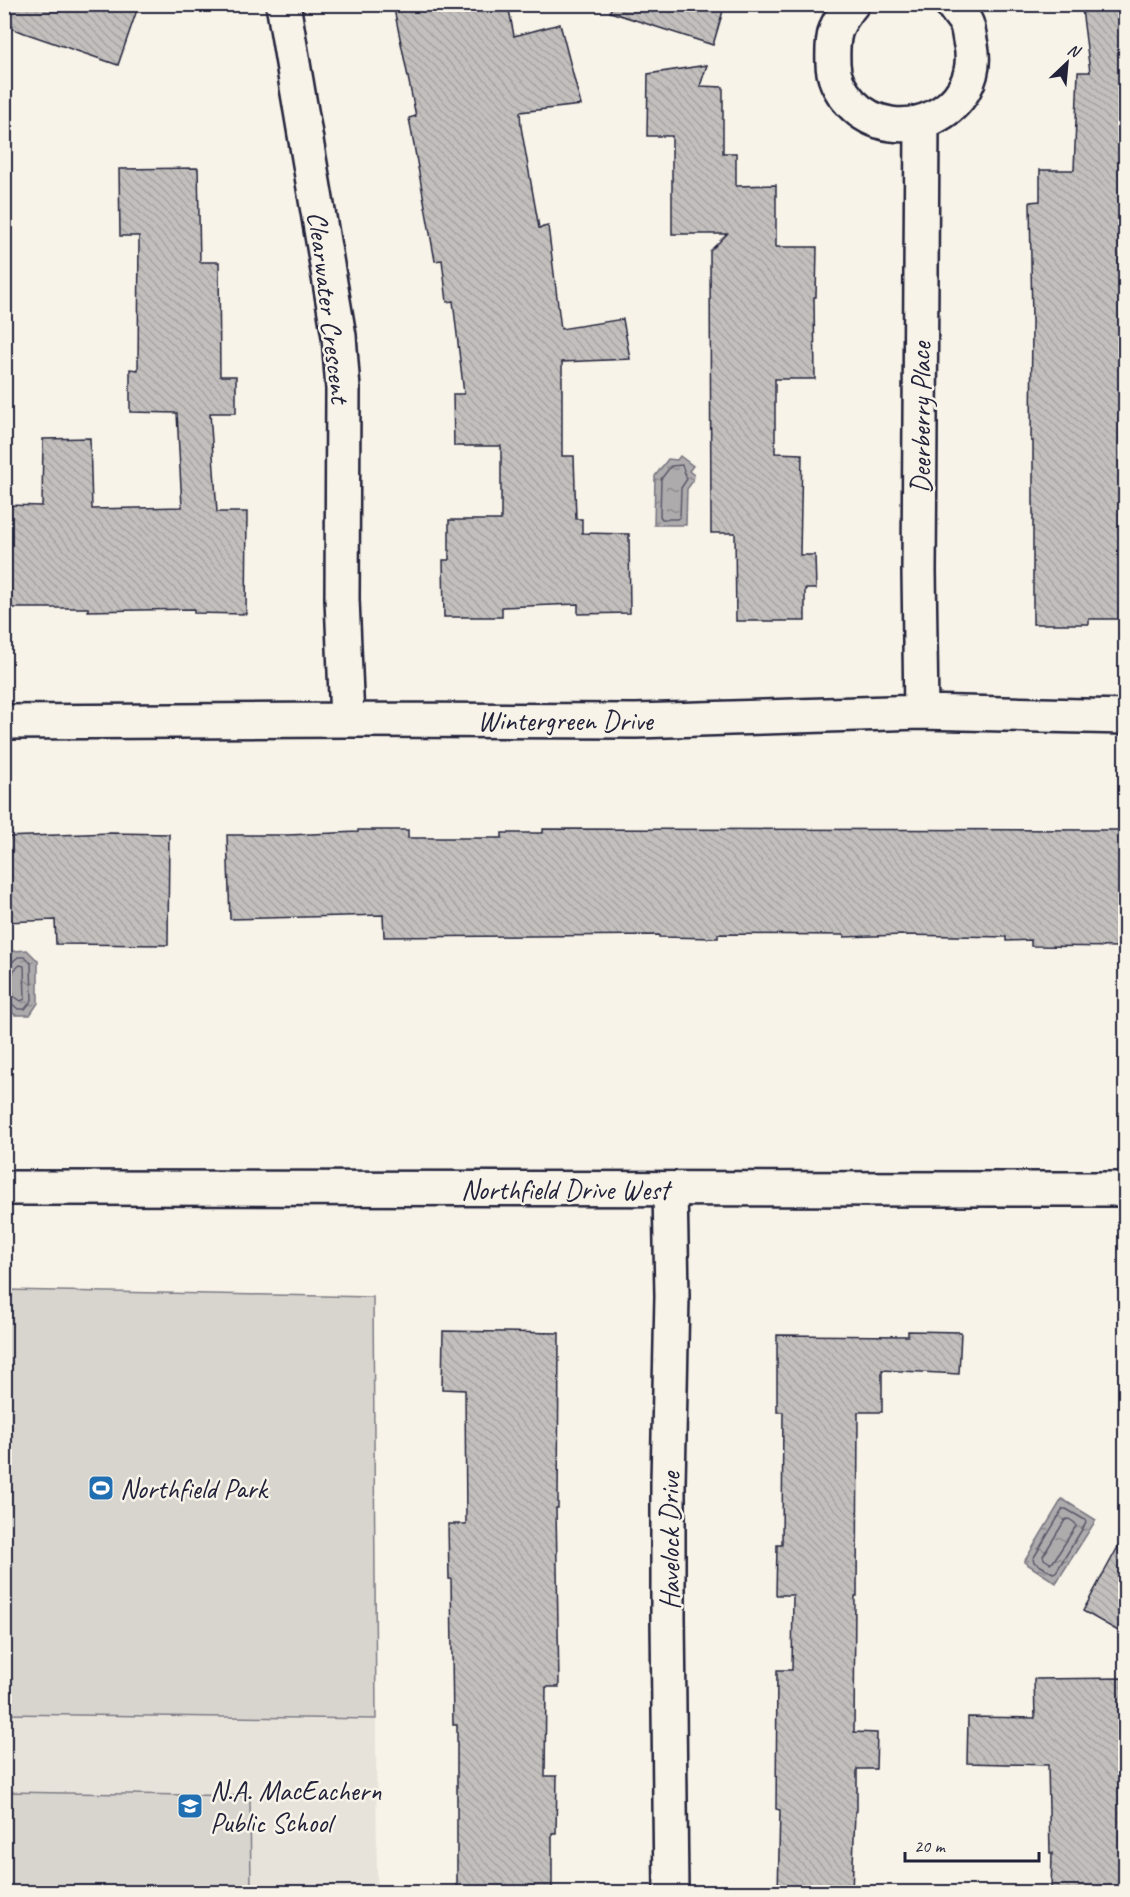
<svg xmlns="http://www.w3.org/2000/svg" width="1130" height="1897" font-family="Caveat,sans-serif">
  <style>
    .built { fill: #e7e3db }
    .park { fill: #d8d5cf; stroke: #7d7c85; stroke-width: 1.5 }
    .water { fill: url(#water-ripples); stroke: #76747f; stroke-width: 1.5 }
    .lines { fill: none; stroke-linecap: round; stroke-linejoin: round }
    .shore { stroke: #5a5969; stroke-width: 1.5 }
    .building { fill: url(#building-back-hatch); stroke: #22223b; stroke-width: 1.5 }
    .minor-casing { stroke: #22223b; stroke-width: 38 }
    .major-casing { stroke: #22223b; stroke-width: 38 }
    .minor { stroke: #f7f3e8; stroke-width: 33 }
    .major { stroke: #f7f3e8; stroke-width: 33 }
    .labels { text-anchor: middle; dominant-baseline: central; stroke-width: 5; stroke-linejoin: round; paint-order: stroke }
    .street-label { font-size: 28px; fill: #22223b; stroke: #f7f3e8 }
    .poi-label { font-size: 28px; fill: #22223b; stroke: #f7f3e8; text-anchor: start }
  </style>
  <defs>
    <pattern id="water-ripples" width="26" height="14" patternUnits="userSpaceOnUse" patternTransform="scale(1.5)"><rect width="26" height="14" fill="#aeabad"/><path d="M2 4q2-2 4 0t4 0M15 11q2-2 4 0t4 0" fill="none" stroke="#8d8b8e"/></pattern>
    <pattern id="building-back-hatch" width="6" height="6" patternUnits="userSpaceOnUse" patternTransform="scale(1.5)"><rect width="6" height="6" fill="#c2bfbd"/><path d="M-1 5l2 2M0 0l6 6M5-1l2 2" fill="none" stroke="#a6a4a3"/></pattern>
  </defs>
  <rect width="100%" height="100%" fill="#f7f3e8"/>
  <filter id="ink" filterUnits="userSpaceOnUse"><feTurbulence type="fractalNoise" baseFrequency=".0167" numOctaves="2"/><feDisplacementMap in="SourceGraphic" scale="12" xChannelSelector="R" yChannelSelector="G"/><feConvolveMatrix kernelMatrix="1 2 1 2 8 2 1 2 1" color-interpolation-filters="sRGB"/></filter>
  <g filter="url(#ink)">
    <!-- built -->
    <path class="built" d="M 5,1714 L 376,1719 L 377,1892 L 5,1892 Z"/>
    <!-- park -->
    <path class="park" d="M 5,1290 L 373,1297 L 376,1719 L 5,1714 Z
      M 5,1792 L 250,1796 L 251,1892 L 5,1892 Z"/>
    <!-- water -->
    <path class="water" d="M 680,456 L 693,466 L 689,471 L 694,475 L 693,481 L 687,489 L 686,525 L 654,525 L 655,476 L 668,459 L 677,460 Z
      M 27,950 L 38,961 L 38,1003 L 30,1015 L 15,1015 L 5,1005 L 5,961 L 14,951 Z
      M 1062,1499 L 1096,1520 L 1056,1583 L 1024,1562 Z"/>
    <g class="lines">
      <!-- shore -->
      <path class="shore" d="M 682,465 L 687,479 L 681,488 L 680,517 L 677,519 L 662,519 L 660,516 L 661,479 L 671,466 Z
        M 4,965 L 10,964 L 18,957 L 25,957 L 31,963 L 32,1000 L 25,1009 L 18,1009 L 10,1002 L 4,1001
        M 4,973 L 13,971 L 20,965 L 24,966 L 25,999 L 21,1001 L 12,995 L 4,993
        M 1063,1509 L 1066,1509 L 1085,1520 L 1086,1523 L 1056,1572 L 1053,1573 L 1034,1562 L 1033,1559 Z
        M 1069,1519 L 1075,1523 L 1076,1526 L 1053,1562 L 1050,1563 L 1044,1559 L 1043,1556 L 1065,1520 Z"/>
    </g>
    <!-- building -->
    <path class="building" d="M 4,4 L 139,4 L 118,65 L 4,26 Z
      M 393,4 L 508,4 L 514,36 L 560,24 L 581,105 L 520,112 L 521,127 L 539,228 L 548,226 L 561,329 L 623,319 L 630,359 L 562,362 L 562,456 L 574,456 L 576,519 L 582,519 L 582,533 L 629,534 L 630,613 L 578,614 L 578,604 L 502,607 L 502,617 L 444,617 L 443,560 L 449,560 L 449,520 L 501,520 L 501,446 L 454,446 L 453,394 L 464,394 L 453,301 L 447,302 L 442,260 L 435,261 L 409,118 L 416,116 Z
      M 612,4 L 725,4 L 713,45 L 610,12 Z
      M 1107,4 L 1125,4 L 1125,619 L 1089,619 L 1089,624 L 1033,624 L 1033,441 L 1031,441 L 1032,322 L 1030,202 L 1040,201 L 1040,170 L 1074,170 L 1078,72 L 1090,72 L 1082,9 Z
      M 707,65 L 700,86 L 723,87 L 723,153 L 736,153 L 736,186 L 776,185 L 776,247 L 817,247 L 816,297 L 814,297 L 815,379 L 775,379 L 775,453 L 802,454 L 800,555 L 815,555 L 816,589 L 805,589 L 805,621 L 736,621 L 735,533 L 711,533 L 710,251 L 727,234 L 672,234 L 672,136 L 647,136 L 648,74 Z
      M 198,168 L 200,262 L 219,262 L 220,376 L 236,376 L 236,413 L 210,413 L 217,512 L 247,512 L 246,614 L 194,613 L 194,609 L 88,611 L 88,608 L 4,608 L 4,526 L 6,526 L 7,505 L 42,506 L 43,439 L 90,438 L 92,509 L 182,507 L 177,413 L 130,412 L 130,369 L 138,370 L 139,236 L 120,236 L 119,169 Z
      M 543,829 L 1125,830 L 1125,947 L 1031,946 L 1031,940 L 1006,941 L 1006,937 L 903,935 L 844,937 L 844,935 L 718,934 L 718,938 L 659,937 L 659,935 L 384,937 L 383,915 L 230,919 L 227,835 L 288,835 L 358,832 L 358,830 L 408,830 L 408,838 L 502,838 L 502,833 L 543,833 Z
      M 111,833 L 169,834 L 168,945 L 56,944 L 55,920 L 4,922 L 4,837 Z
      M 443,1331 L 559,1333 L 558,1508 L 556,1508 L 559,1687 L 546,1687 L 545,1776 L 557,1776 L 556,1833 L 552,1833 L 552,1893 L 457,1893 L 457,1725 L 453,1725 L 451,1579 L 449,1579 L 448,1524 L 466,1524 L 465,1390 L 442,1389 Z
      M 908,1331 L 961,1332 L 959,1374 L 882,1370 L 882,1412 L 858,1412 L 857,1596 L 855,1596 L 854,1732 L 877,1733 L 876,1769 L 857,1769 L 857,1811 L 855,1811 L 852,1893 L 778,1893 L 780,1810 L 776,1809 L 777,1670 L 792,1670 L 793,1595 L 776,1595 L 777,1545 L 782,1545 L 783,1412 L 777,1412 L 777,1335 L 908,1336 Z
      M 1125,1534 L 1125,1635 L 1083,1611 Z
      M 1122,1678 L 1125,1769 L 1125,1893 L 1051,1893 L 1052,1853 L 1050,1853 L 1048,1765 L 967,1763 L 968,1717 L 1035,1718 L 1034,1679 Z"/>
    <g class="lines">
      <!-- minor casing -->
      <g class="minor-casing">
        <path id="minor" d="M 283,4 L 339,336 L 343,389 L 342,599 L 347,720
          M 852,4 C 834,25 832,37 833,63 C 833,78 841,92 851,103 C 897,152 984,112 971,45 C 969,38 969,29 966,23 C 962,17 957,11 952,4
          M 921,712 L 919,571 L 922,123
          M 4,722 L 347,720 L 636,721 L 921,712 L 1126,717
          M 670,1189 L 672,1296 L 668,1482 L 668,1618 L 671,1892"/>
      </g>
      <!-- major casing -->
      <g class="major-casing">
        <path id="major" d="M 4,1188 L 1126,1189"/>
      </g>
      <!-- minor -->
      <use href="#minor" class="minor"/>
      <!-- major -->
      <use href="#major" class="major"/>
    </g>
  </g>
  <!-- icons -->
  <defs>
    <g id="stadium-square" transform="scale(1.35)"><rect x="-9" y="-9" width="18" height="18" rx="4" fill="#1f6fb2" stroke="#f7f3e8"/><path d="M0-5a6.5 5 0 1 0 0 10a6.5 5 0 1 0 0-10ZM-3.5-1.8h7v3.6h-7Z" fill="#fff"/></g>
    <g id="school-square" transform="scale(1.35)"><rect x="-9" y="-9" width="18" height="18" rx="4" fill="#1f6fb2" stroke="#f7f3e8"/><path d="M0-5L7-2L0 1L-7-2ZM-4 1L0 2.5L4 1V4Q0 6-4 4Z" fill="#fff"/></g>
  </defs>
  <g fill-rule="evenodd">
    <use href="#stadium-square" x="101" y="1488"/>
    <use href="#school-square" x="190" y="1806"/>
  </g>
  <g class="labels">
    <!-- street labels -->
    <g class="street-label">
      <text transform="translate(329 307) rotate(83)">Clearwater Crescent</text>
      <text transform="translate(920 418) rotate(-90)">Deerberry Place</text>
      <text x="565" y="720">Wintergreen Drive</text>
      <text x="565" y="1189">Northfield Drive West</text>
      <text transform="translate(669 1541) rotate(-90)">Havelock Drive</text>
    </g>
    <!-- poi labels -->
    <g class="poi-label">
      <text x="120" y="1488">Northfield Park</text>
      <text x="210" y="1790">N.A. MacEachern<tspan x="210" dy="32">Public School</tspan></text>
    </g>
  </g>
  <!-- margin -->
  <rect width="1130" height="1897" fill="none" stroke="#f7f3e8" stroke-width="24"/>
  <rect x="12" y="12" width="1106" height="1873" fill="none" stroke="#22223b" stroke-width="2" filter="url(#ink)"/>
  <!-- north arrow -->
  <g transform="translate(1067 63) rotate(26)" stroke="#f7f3e8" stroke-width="4.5" paint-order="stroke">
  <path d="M0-4.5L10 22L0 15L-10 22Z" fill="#22223b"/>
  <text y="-9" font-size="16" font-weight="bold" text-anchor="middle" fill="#22223b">N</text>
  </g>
  <!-- scale -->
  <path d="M905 1852v9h134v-9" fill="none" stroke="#22223b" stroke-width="3"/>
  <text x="914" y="1852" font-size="18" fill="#22223b" stroke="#f7f3e8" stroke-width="4.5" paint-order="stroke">20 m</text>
</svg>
